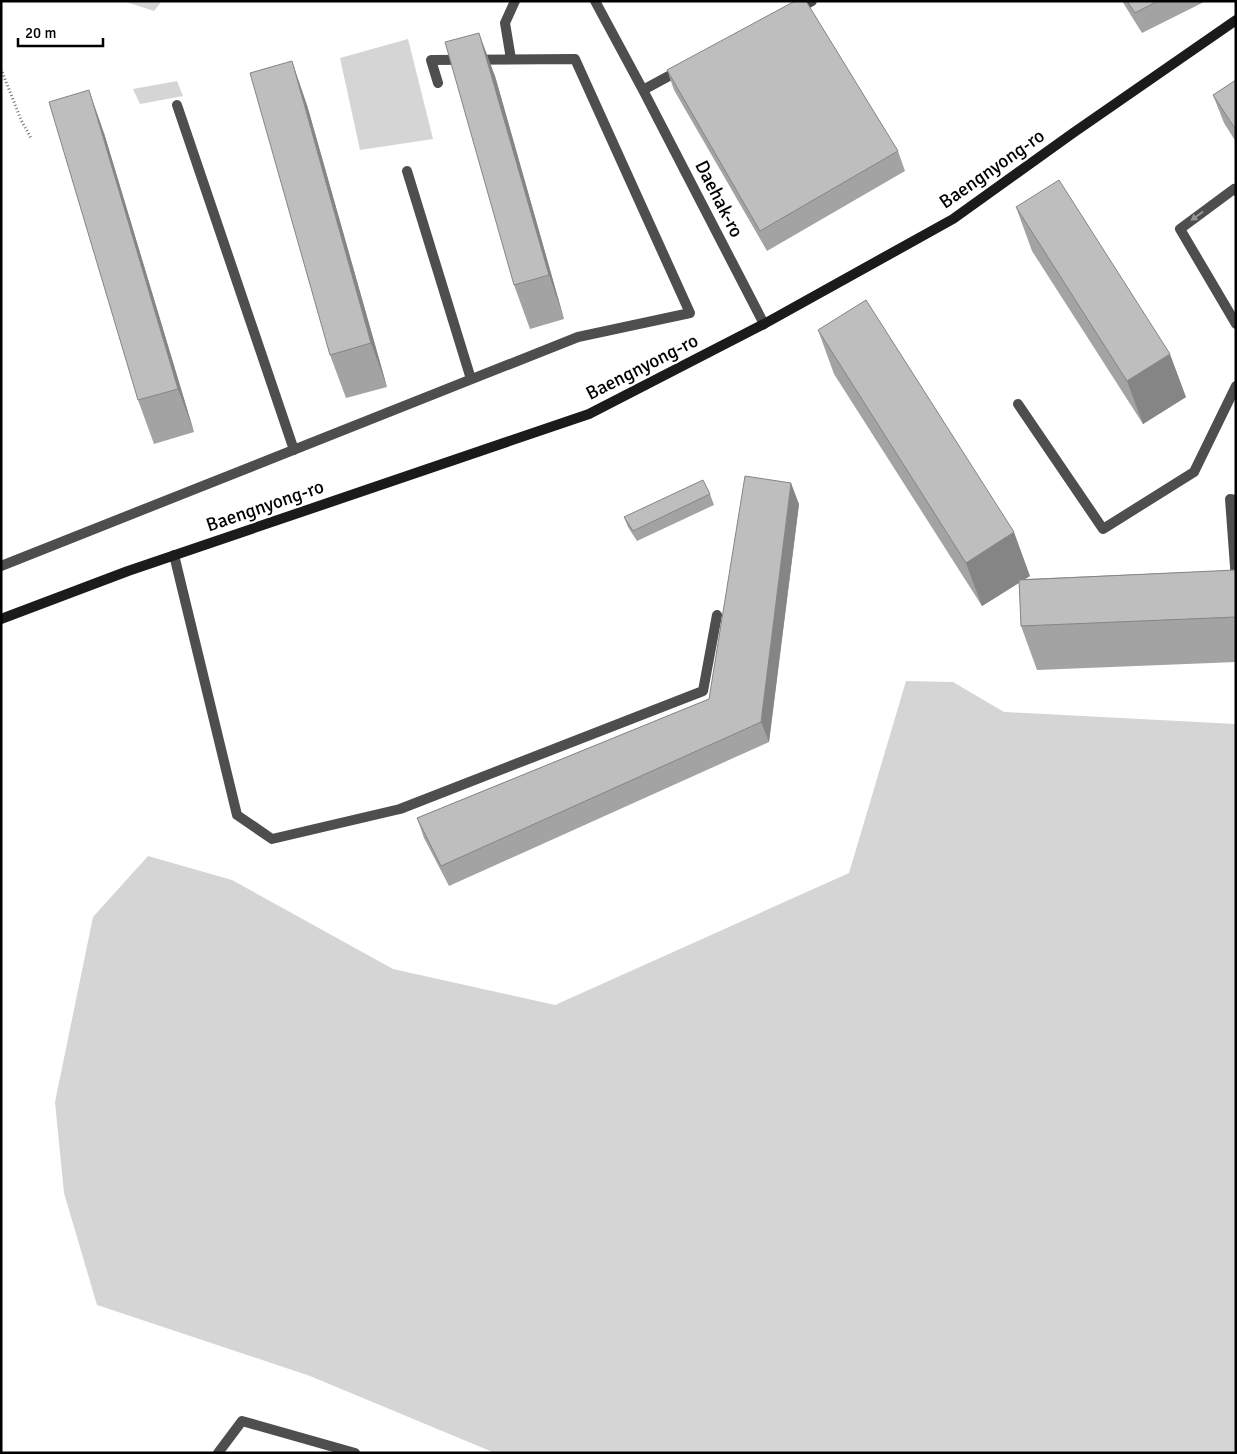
<svg xmlns="http://www.w3.org/2000/svg" width="1237" height="1454" font-family="Signika,sans-serif">
  <style>
    .green { fill: #d5d5d5 }
    .lines { fill: none; stroke-linecap: round; stroke-linejoin: round }
    .path { stroke: #707070; stroke-width: 3; stroke-dasharray: 1 2.5; stroke-linecap: butt }
    .street { stroke: #4e4e4e; stroke-width: 10 }
    .secondary { stroke: #1b1b1b; stroke-width: 10 }
    .wall { fill: #a3a3a3 }
    .shaded-wall { fill: #858585 }
    .building { fill: #bebebe; stroke: #858585 }
    .oneway { fill: #959595 }
    .labels { text-anchor: middle; dominant-baseline: central; stroke-width: 4.5; stroke-linejoin: round; paint-order: stroke }
    .street-label { font-size: 19px; fill: #000; stroke: #fff }
  </style>
  <rect width="100%" height="100%" fill="#fff"/>
  <!-- green -->
  <path class="green" d="M 123,1 L 162,1 L 154,11 Z
    M 408,39 L 433,139 L 360,150 L 340,58 Z
    M 177,81 L 183,96 L 140,104 L 133,89 Z
    M 906,681 L 953,682 L 1004,712 L 1236,724 L 1236,1453 L 495,1453 L 310,1376 L 97,1305 L 64,1193 L 55,1102 L 93,917 L 148,856 L 232,880 L 393,969 L 555,1005 L 849,873 Z"/>
  <g class="lines">
    <!-- path -->
    <path class="path" d="M 1,69 L 21,120 L 31,138"/>
    <!-- street -->
    <path class="street" d="M 595,1 L 643,90 L 764,324
      M 797,9 L 812,1
      M 511,59 L 505,23 L 515,1
      M 643,90 L 680,70
      M 177,105 L 294,450
      M 407,171 L 471,379
      M 1236,191 L 1234,189 L 1180,229 L 1236,324
      M 1018,404 L 1103,529 L 1194,472 L 1236,386
      M 1236,500 L 1230,499 L 1236,580
      M 174,555 L 237,815 L 272,839 L 400,809 L 703,691 L 717,615
      M 1,566 L 578,337 L 690,313 L 575,59 L 431,60 L 438,83
      M 218,1453 L 242,1421 L 355,1453"/>
    <!-- secondary -->
    <path class="secondary" d="M 1,619 L 128,571 L 589,414 L 764,324 L 953,219 L 1073,133 L 1236,20"/>
  </g>
  <!-- wall -->
  <path class="wall" d="M 1122,1 L 1206,1 L 1142,33 Z
    M 667,70 L 898,151 L 905,171 L 767,251 L 674,90 Z
    M 495,76 L 564,319 L 530,329 L 514,285 Z
    M 1236,80 L 1236,142 L 1224,123 L 1213,95 Z
    M 307,105 L 387,387 L 346,398 L 330,355 Z
    M 104,133 L 194,432 L 154,444 L 138,400 Z
    M 1016,207 L 1186,397 L 1143,424 L 1032,251 Z
    M 818,330 L 1030,576 L 1025,579 L 1236,570 L 1236,662 L 1037,670 L 1021,626 L 1019,583 L 982,606 L 834,374 Z
    M 710,494 L 714,505 L 637,541 L 628,527 L 624,517 Z
    M 799,504 L 769,742 L 449,886 L 424,838 L 417,818 L 709,699 Z"/>
  <!-- shaded-wall -->
  <path class="shaded-wall" d="M 479,33 L 495,76 L 564,319 L 549,275 Z
    M 292,61 L 307,105 L 387,387 L 371,343 Z
    M 89,90 L 104,133 L 194,432 L 178,389 Z
    M 1170,354 L 1186,397 L 1143,424 L 1127,381 Z
    M 791,483 L 799,504 L 769,742 L 761,722 Z
    M 1014,532 L 1030,576 L 982,606 L 966,563 Z"/>
  <!-- building -->
  <path class="building" d="M 795,1 L 806,1 L 898,151 L 760,231 L 667,70 Z
    M 1127,1 L 1158,1 L 1135,13 Z
    M 479,33 L 549,275 L 514,285 L 445,42 Z
    M 292,61 L 371,343 L 330,355 L 250,73 Z
    M 1236,80 L 1236,130 L 1213,95 Z
    M 89,90 L 178,389 L 138,400 L 49,102 Z
    M 1059,180 L 1170,354 L 1127,381 L 1016,207 Z
    M 866,300 L 1014,532 L 966,563 L 818,330 Z
    M 745,476 L 791,483 L 761,722 L 441,866 L 417,818 L 709,699 Z
    M 703,480 L 710,494 L 633,531 L 624,517 Z
    M 1236,570 L 1236,617 L 1021,626 L 1019,580 Z"/>
  <!-- one-way arrows -->
  <defs><path id="oneway-solid" d="M-6-.8H1V-3.2L6.5 0L1 3.2V.8H-6Z" transform="scale(1.25)"/></defs>
  <use class="oneway" href="#oneway-solid" transform="translate(1197 216) rotate(144)"/>
  <g class="labels">
    <!-- street labels -->
    <g class="street-label">
      <text transform="translate(992 169) rotate(-35)">Baengnyong-ro</text>
      <text transform="translate(719 199) rotate(63)">Daehak-ro</text>
      <text transform="translate(642 367) rotate(-27)">Baengnyong-ro</text>
      <text transform="translate(265 506) rotate(-19)">Baengnyong-ro</text>
    </g>
  </g>
  <!-- border -->
  <rect width="1237" height="1454" fill="none" stroke="#000000" stroke-width="5"/>
  <!-- scale -->
  <path d="M18 38v8h85v-8" fill="none" stroke="#000000" stroke-width="2.5"/>
  <text x="25" y="38" font-size="15" fill="#000000" stroke="#ffffff" stroke-width="4" paint-order="stroke">20 m</text>
</svg>
